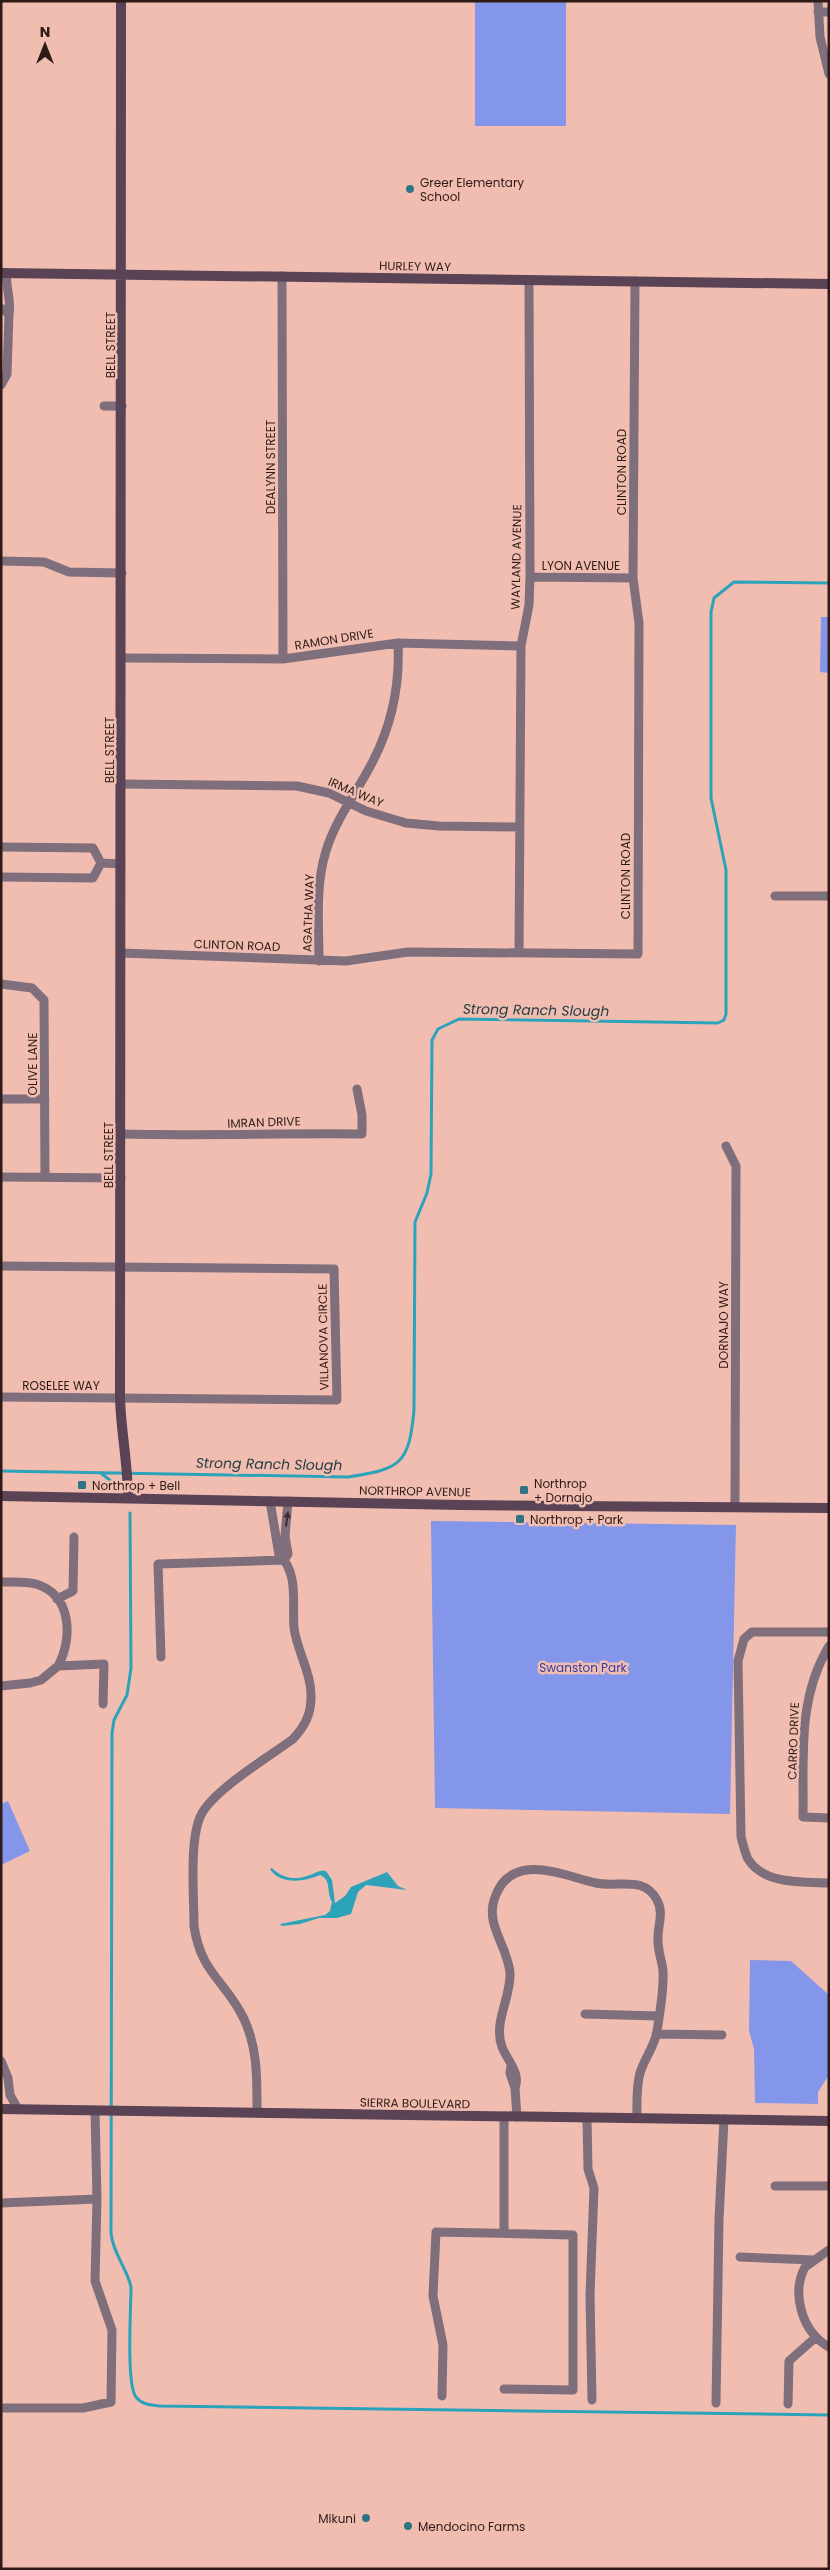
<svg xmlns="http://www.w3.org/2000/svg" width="830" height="2570" font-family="Poppins,sans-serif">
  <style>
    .green { fill: #8496e9 }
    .water { fill: #2ca3ba }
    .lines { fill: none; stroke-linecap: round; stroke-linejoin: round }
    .stream { stroke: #2ca3ba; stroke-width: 3 }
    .street { stroke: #7f6e7b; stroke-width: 9 }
    .secondary { stroke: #5a4355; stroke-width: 10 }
    .oneway { fill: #42302f }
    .poi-dot { fill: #2e7482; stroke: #f1bdb1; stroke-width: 2 }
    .labels { text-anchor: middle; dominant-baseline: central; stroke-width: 5; stroke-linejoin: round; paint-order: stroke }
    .poi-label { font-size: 12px; fill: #2e1b16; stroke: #f1bdb1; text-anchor: start }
    .street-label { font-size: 12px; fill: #2e1b16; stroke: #f1bdb1 }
    .park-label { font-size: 12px; fill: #343ba1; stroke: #f1bdb1 }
    .water-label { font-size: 14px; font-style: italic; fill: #274046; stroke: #f1bdb1 }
  </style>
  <rect width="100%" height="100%" fill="#f1bdb1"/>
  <!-- green -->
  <path class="green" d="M 475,1 L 566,1 L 566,126 L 475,126 Z
    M 821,617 L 829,617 L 829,673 L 820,672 Z
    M 431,1521 L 736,1525 L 730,1814 L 435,1808 Z
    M 8,1801 L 30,1851 L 1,1865 L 1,1804 Z
    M 750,1960 L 791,1961 L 829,1995 L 829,2075 L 818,2092 L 818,2104 L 755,2103 L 754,2049 L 749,2031 Z"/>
  <!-- water -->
  <path class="water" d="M 272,1868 C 282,1878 295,1881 310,1875 C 317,1873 318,1870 326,1871 L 332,1880 L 335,1903 L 345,1896 L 351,1887 L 387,1872 L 398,1886 L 407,1890 L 366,1885 L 358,1892 L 351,1914 L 337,1918 L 319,1918 L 300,1924 L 282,1926 L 280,1924 L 325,1915 L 330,1911 L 332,1902 C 326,1892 332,1880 320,1875 C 304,1882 280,1885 270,1869 Z"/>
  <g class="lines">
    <!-- stream -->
    <path class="stream" d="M 1,1471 L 348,1477 C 401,1469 409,1464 414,1410 L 415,1222 L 427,1193 L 431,1174 L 432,1040 L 438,1029 L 459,1019 L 718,1023 L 724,1020 L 726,1014 L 726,870 L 711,798 L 711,612 L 714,598 L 734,582 L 829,583
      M 101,1473 L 112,1482
      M 130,1513 L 131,1668 L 127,1695 L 114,1720 L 112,1733 L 111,2233 C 113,2254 127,2268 131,2287 C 131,2308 126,2384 136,2397 C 142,2405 152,2405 161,2406 L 829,2415"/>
    <!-- street -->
    <path class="street" d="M 818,1 L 820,37 L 829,74
      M 818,12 L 829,12
      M 282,276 L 283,659
      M 1,308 L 9,314 C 12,301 5,287 7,274
      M 1,385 L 7,374 L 9,314
      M 104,406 L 122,406
      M 1,561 L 44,562 L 69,572 L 122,573
      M 530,577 L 633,578
      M 122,658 L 283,659 L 398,643 L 521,646
      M 121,784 L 297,786 L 329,793 L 366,811 L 406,823 L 439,826 L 520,827
      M 1,847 L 93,848 L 101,863
      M 101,863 L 121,864
      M 1,877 L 93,878 L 101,863
      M 775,896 L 829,896
      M 121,953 L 346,961 L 408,952 L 638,954 L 639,623 L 633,578 L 635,281
      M 519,953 L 521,646 L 529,605 L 530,577 L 529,280
      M 319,961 C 319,925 315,886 326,851 C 336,818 358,791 373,761 C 392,724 400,684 398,643
      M 1,984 L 32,988 L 44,1000 L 45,1177
      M 1,1099 L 45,1099
      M 121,1134 C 202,1136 282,1133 362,1134 L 362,1115 L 357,1089
      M 726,1146 L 736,1166 L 735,1507
      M 1,1177 L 121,1178
      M 1,1266 L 334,1269 L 337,1400 L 1,1397
      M 284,1560 L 288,1554 L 285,1536 L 288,1501
      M 1,1582 C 13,1582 25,1581 36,1584 C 72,1595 73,1638 58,1666
      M 57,1599 L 73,1591 L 74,1537
      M 829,1632 L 752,1632 L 744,1639 L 738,1661 L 741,1837 C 743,1844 745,1853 748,1859 C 764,1885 803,1882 829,1883
      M 829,1646 C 797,1699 804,1757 803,1817 L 829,1818
      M 161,1657 L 158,1564 L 284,1560
      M 1,1686 L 30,1683 L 41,1680 L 58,1666 L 104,1664 L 103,1704
      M 585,2014 L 658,2016
      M 656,2034 L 722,2035
      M 1,2061 L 8,2078 L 10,2095 L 18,2109
      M 511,2066 L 510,2073 L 515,2088 L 517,2117
      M 515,2088 C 521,2073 507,2060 502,2047 C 493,2022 511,1998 510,1973 C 508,1947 486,1926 494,1900 C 510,1849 563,1876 596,1883 C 618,1888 644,1875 657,1900 C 664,1913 658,1924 658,1937 C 657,1949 662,1960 663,1971 C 664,1989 660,2013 657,2031 C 655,2046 644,2059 640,2073 C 636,2088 637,2103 637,2118
      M 257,2113 C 257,2080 258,2049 244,2019 C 226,1981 201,1974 194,1926 C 194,1897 189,1839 201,1815 C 213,1790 269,1757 293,1739 C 304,1727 311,1715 311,1698 C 312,1674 297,1651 294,1628 C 292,1604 299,1572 279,1555 L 270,1501
      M 504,2116 L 504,2233
      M 587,2118 L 588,2169 L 594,2188 L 590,2295 L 592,2400
      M 775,2186 L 829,2186
      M 1,2203 L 97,2199
      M 829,2250 L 805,2267 C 791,2294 802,2332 829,2347
      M 740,2257 L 814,2260
      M 442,2396 L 443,2345 L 433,2296 L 436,2232 L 573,2235 L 573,2390 L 504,2389
      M 716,2403 L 719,2219 L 724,2119
      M 788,2404 L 789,2361 L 816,2337
      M 1,2408 L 83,2408 L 111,2402 L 112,2330 L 95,2281 L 97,2199 L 95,2111"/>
    <!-- secondary -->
    <path class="secondary" d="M 121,1 L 120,1398 C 121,1432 128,1464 128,1498
      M 1,273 L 829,284
      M 1,1496 L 461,1505 L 829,1508
      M 1,2109 L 829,2121"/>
  </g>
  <!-- one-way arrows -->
  <defs><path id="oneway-solid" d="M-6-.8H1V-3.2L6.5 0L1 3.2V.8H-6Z" transform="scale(1.25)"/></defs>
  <use class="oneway" href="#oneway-solid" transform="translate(287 1519) rotate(-82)"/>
  <!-- markers -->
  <g class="poi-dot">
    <circle cx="410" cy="189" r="5"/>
    <rect x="77" y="1480" width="10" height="10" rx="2.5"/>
    <rect x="519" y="1485" width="10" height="10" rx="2.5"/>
    <rect x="515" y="1514" width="10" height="10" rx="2.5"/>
    <circle cx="366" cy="2518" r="5"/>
    <circle cx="408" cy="2526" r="5"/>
  </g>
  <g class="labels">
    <!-- poi labels -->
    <g class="poi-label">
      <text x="420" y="182">Greer Elementary<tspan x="420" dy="14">School</tspan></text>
      <text x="534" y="1483">Northrop<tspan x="534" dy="14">+ Dornajo</tspan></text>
      <text x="92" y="1485">Northrop + Bell</text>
      <text x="530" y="1519">Northrop + Park</text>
      <text x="356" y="2518" text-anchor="end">Mikuni</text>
      <text x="418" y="2526">Mendocino Farms</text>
    </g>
    <!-- street labels -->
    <g class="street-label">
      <text transform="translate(415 266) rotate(1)">HURLEY WAY</text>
      <text transform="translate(110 345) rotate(-90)">BELL STREET</text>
      <text transform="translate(270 467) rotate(-90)">DEALYNN STREET</text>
      <text transform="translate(621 472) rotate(-90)">CLINTON ROAD</text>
      <text transform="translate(516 557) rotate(-89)">WAYLAND AVENUE</text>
      <text x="581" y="565">LYON AVENUE</text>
      <text transform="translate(334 639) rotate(-9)">RAMON DRIVE</text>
      <text transform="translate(109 750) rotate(-90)">BELL STREET</text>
      <text transform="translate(356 792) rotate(23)">IRMA WAY</text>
      <text transform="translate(625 876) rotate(-90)">CLINTON ROAD</text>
      <text transform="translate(308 913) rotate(-88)">AGATHA WAY</text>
      <text transform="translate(237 945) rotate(2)">CLINTON ROAD</text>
      <text transform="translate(32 1064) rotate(-90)">OLIVE LANE</text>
      <text transform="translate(264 1122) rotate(-2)">IMRAN DRIVE</text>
      <text transform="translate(108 1155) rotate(-90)">BELL STREET</text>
      <text transform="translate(723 1325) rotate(-90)">DORNAJO WAY</text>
      <text transform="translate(323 1337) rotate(-91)">VILLANOVA CIRCLE</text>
      <text x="61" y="1385">ROSELEE WAY</text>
      <text transform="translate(415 1491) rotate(1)">NORTHROP AVENUE</text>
      <text transform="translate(793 1741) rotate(-88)">CARRO DRIVE</text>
      <text transform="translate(415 2103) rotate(1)">SIERRA BOULEVARD</text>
    </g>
    <!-- park labels -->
    <g class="park-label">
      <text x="583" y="1667">Swanston Park</text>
    </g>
    <!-- water labels -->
    <g class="water-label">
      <text transform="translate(536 1010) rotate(1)">Strong Ranch Slough</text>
      <text transform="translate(269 1464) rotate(1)">Strong Ranch Slough</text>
    </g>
  </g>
  <!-- border -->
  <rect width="830" height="2570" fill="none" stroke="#2e1b16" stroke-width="5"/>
  <!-- north arrow -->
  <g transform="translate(45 45)" stroke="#f1bdb1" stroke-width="4" paint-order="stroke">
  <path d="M0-4L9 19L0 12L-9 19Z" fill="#2e1b16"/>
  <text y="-8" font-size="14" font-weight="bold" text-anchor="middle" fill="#2e1b16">N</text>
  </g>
</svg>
